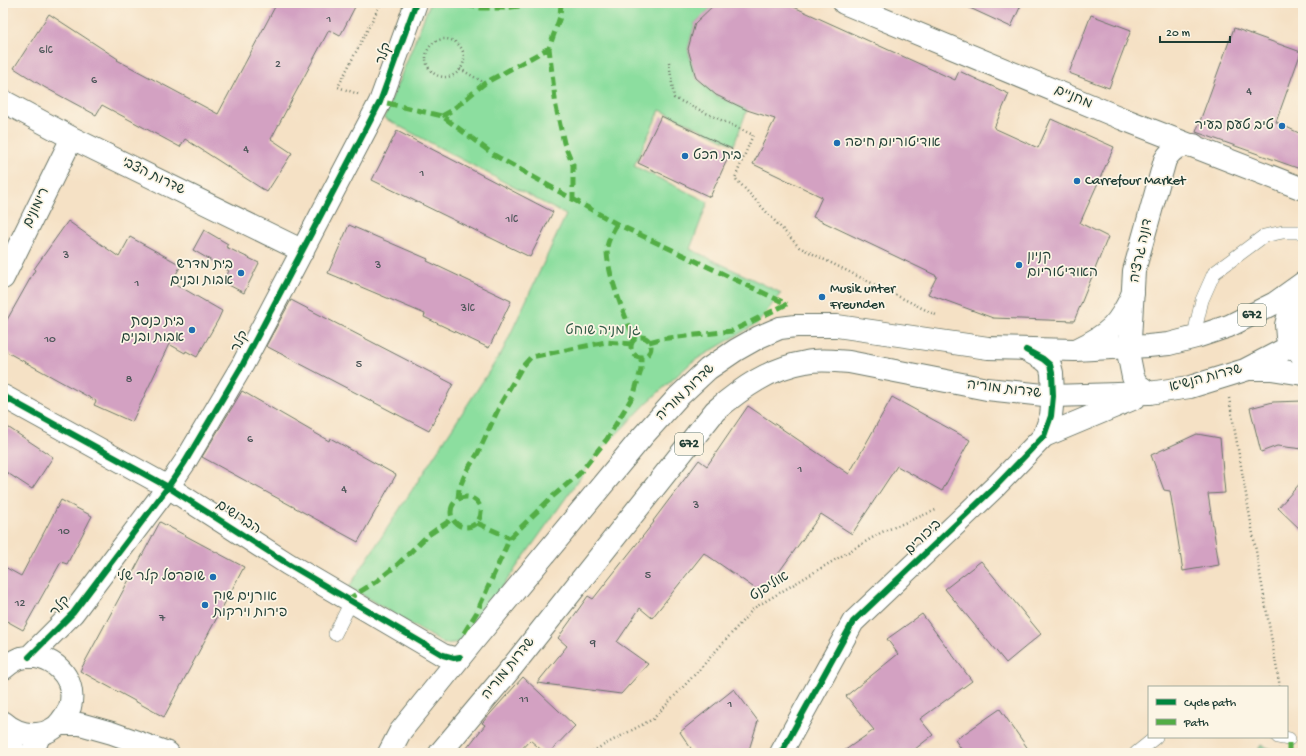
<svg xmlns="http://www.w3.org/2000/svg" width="1306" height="756" font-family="'Gochi Hand','Playpen Sans Hebrew',sans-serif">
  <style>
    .green { fill: #8cde9f; stroke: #568e6a }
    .forest { fill: #71bd86; stroke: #487d5d }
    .building { fill: #d3a1c2 }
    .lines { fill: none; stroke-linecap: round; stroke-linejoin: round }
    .service-casing { stroke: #6a7667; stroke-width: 14 }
    .minor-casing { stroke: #6a7667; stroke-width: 24 }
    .tertiary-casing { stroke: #6a7667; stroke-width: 24 }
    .primary-casing { stroke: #6a7667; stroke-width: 24 }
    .path { stroke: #6a7667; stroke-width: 2.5; stroke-dasharray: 1 3; stroke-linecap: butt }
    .service { stroke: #fff; stroke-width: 13 }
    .minor { stroke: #fff; stroke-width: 22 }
    .tertiary { stroke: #fff; stroke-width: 22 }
    .primary { stroke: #fff; stroke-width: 22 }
    .quiet { stroke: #52ad45; stroke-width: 5; stroke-dasharray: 10 5; stroke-linecap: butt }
    .cycleway-casing { stroke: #fcf5e5; stroke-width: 8 }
    .cycleway { stroke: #00873e; stroke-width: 6 }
    .poi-dot { fill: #1f6fb2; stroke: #fcf5e5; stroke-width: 1.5 }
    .labels { text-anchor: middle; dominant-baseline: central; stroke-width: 3.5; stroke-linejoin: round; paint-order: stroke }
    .number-label { font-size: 12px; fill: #4c5658 }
    .shield { fill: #fcf5e5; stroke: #617469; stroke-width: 1 }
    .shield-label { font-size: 13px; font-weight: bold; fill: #1f3d34 }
    .street-label { font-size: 14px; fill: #1f3d34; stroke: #fcf5e5 }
    .poi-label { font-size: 14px; fill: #1f3d34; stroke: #fcf5e5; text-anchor: start }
    .park-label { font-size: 14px; fill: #355d49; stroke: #fcf5e5 }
  </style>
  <rect width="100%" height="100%" fill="#fcf5e5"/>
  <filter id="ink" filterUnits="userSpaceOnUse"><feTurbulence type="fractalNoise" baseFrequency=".025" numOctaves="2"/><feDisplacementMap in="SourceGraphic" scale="8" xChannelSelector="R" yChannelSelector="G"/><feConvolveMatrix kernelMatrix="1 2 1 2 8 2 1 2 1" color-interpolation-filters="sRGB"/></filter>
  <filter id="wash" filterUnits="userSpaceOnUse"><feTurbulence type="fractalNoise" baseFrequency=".012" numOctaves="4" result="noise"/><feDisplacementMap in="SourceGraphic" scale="16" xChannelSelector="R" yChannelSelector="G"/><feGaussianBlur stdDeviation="0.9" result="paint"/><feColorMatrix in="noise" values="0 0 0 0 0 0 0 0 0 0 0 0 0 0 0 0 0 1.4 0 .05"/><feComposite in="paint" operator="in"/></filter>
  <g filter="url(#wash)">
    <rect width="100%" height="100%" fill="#f5e1c5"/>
    <!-- green -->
    <path class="green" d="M 430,3 L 716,3 L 695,23 L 688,49 L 696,78 L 716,95 L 747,110 L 734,145 L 660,110 L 634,166 L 708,202 L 690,249 L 781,293 L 758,323 L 692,362 L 648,402 L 598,453 L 463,642 L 444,644 L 349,587 L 503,350 L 566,215 L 384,118 Z"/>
    <!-- forest -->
    <path class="forest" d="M 1261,745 L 1282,753 L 1256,753 Z"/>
    <g id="blocks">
      <!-- building -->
      <path class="building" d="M 277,3 L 357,3 L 340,36 L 329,30 L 271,139 L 292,153 L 267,192 L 185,139 L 180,147 L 102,105 L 96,115 L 44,87 L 14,68 L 49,14 L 118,59 L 117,60 L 218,114 Z
        M 716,3 L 785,3 L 955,80 L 959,71 L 1009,94 L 994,128 L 1038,148 L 1051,119 L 1114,147 L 1080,223 L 1108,237 L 1074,321 L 993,318 L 928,294 L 937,276 L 813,217 L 822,197 L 753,164 L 775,119 L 747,110 L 716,95 L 696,78 L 688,49 L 695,23 Z
        M 959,3 L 1022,3 L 1011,27 Z
        M 1091,15 L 1131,30 L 1109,88 L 1069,73 Z
        M 1234,28 L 1301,52 L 1276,122 L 1303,135 L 1303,170 L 1196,132 Z
        M 661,116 L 732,149 L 710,197 L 638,163 Z
        M 397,131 L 553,212 L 530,257 L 372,180 Z
        M 68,221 L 119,257 L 130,237 L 181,265 L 172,282 L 222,311 L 218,320 L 197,357 L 186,351 L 185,353 L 169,344 L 132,422 L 94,405 L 96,401 L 3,350 L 3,327 L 35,270 L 34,269 Z
        M 349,225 L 428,259 L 427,261 L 511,301 L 489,348 L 424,317 L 425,314 L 328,273 Z
        M 204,230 L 228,244 L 226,247 L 259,263 L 244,293 L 223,282 L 229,271 L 193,250 Z
        M 291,300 L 453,384 L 429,431 L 266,346 Z
        M 242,391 L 329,441 L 330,438 L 396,475 L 358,542 L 202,457 Z
        M 892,397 L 970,440 L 942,491 L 897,466 L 852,534 L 821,514 L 763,594 L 704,553 L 652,618 L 640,608 L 617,642 L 648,664 L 621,694 L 537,683 L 567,646 L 558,638 L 588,596 L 593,599 L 654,522 L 653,521 L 699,460 L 707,466 L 748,406 L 849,474 Z
        M 1303,401 L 1303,449 L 1277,446 L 1261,452 L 1250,408 L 1273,402 Z
        M 3,424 L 53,457 L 32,489 L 3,470 Z
        M 1197,434 L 1220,438 L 1225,493 L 1208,494 L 1219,565 L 1183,571 L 1170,491 L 1164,490 L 1151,455 Z
        M 1303,480 L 1303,532 L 1278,508 Z
        M 61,500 L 92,516 L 67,564 L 61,562 L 23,630 L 3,619 L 3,566 L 21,576 Z
        M 160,522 L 244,567 L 164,717 L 80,671 Z
        M 981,561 L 1041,634 L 1006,663 L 945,589 Z
        M 922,614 L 972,681 L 920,719 L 933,735 L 910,753 L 841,753 L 874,730 L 846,696 L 898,654 L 887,639 Z
        M 523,677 L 575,726 L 549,753 L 545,753 L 530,740 L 518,753 L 463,753 L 485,725 L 482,723 Z
        M 734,689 L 758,721 L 748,753 L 694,753 L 680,732 Z
        M 1000,709 L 1031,753 L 964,753 L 955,740 Z"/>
    </g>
  </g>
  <g filter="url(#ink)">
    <use href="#blocks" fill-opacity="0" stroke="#6a7667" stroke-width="1"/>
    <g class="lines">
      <!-- service casing -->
      <g class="service-casing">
        <path id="service" d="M 1196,337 L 1196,326 L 1202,300 L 1214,273 L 1264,236 L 1283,232 L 1303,232
          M 335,634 L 351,602
          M 1278,737 L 1289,739
          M 1136,753 L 1156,737"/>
      </g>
      <!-- minor casing -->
      <g class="minor-casing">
        <path id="minor" d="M 844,3 L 1123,119 L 1303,189
          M 3,101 L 72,138 L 303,251
          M 3,278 L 72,138
          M 1149,393 L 1138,385 L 1133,377 L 1129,357 L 1130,339 L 1134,271 L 1165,160 C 1173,147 1179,146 1194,145
          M 3,396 L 168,487 L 288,564 L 443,655 L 454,658 L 460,657
          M 29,657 L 73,613 L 168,487 L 185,462 L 243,364 L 380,102 L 416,3
          M 3,669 C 8,665 15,659 21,658 C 50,651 78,677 70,707 C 68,712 65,716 62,720 C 57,728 46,734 36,734 C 23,735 13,731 3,722
          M 59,724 L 80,724 L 112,733 L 168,753
          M 6,725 L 14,753
          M 32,753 L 40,734
          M 781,753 L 853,622 L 996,486 L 1044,436 L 1051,416 L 1053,396 L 1052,373 L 1050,365 L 1043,359 L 1026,350"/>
      </g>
      <!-- tertiary casing -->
      <g class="tertiary-casing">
        <path id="tertiary" d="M 1303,287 L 1292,302 L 1286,325 L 1287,337 L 1303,357"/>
      </g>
      <!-- primary casing -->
      <g class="primary-casing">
        <path id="primary" d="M 1078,349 C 1109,334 1119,325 1133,293
          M 1248,369 L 1271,369 L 1303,374
          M 1044,436 L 1135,398
          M 389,753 L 400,732 L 474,640 L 642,437 L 678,397 L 708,369 L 736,350 L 759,337 L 780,328 L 796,326 L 837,326 L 988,348 L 1075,350 L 1148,346 L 1169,344 L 1196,337 L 1229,326 L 1275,303 L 1303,283
          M 440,753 L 512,667 L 715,411 C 742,388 770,368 806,362 C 820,359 835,361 849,362 L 987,389 L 1053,396 L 1149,393 L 1190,387 L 1245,370 L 1293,345 L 1303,338"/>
      </g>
      <!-- path -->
      <path class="path" d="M426 58a19 19 0 1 1 38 0a19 19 0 1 1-38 0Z
        M 669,62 L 674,98 L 753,135 L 735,178 L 799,247 L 938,316
        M 460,69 L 485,83
        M 358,94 L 338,87 L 381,3
        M 1229,398 L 1280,687
        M 589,753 L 653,719 L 699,670 L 754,608 L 882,532 L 936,510"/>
      <!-- service -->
      <use href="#service" class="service"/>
      <!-- minor -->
      <use href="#minor" class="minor"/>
      <!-- tertiary -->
      <use href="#tertiary" class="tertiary"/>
      <!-- primary -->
      <use href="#primary" class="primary"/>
      <!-- quiet -->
      <path class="quiet" d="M 435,3 L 459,4 L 481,8 L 504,8 L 542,3
        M 561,3 L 560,17 L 549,48 L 556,107 L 564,143 L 573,165 L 573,200
        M 387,103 L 442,116 L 494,155 L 617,224 L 787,304
        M 442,116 L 451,111 L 485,83 L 549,48
        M 617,224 C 613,230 608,241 607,247 C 606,273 625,316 635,340
        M631 347a10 10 0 1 1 20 0a10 10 0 1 1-20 0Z
        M 649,342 L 660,339 L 732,331 L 787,304
        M451 512a15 15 0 1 1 30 0a15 15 0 1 1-30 0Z
        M 458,499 L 459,489 L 466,472 L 478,453 L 501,403 L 522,367 L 531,357 L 606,342 L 632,344
        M 477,523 L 510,538
        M 347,600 L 377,581 L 397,565 L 427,536 L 452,519
        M 464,633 L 477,612 L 510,538 L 551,498 L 579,474 L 607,439 L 634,394 L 641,370 L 641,357
        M 1289,753 L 1289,739"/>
      <!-- cycleway casing -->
      <g class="cycleway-casing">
        <path id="cycleway" d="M 3,396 L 168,487 L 288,564 L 443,655 L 454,658 L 460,657
          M 29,657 L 73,613 L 168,487 L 185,462 L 243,364 L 380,102 L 416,3
          M 781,753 L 853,622 L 996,486 L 1044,436 L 1051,416 L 1053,396 L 1052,373 L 1050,365 L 1043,359 L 1026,350"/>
      </g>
      <!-- cycleway -->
      <use href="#cycleway" class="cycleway"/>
    </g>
  </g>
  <!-- markers -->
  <g class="poi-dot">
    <circle cx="1282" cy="126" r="4"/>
    <circle cx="837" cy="143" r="4"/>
    <circle cx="685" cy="156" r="4"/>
    <circle cx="1077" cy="181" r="4"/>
    <circle cx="1019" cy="265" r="4"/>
    <circle cx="241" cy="273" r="4"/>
    <circle cx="822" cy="297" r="4"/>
    <circle cx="192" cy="330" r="4"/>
    <circle cx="213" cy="577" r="4"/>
    <circle cx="205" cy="605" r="4"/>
  </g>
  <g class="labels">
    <!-- number labels -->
    <g class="number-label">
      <text x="329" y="20">1</text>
      <text x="46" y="51">6א</text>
      <text x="278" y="65">2</text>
      <text x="94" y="81">6</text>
      <text x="1249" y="92">4</text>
      <text x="246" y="150">4</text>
      <text x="422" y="174">1</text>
      <text x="512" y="220">1א</text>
      <text x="66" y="256">3</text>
      <text x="378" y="266">3</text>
      <text x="137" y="284">1</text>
      <text x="468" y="309">3א</text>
      <text x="50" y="340">10</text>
      <text x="359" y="365">5</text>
      <text x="129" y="380">8</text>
      <text x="250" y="440">6</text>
      <text x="800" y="470">1</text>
      <text x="344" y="490">4</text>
      <text x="696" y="506">3</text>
      <text x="64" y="532">10</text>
      <text x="648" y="576">5</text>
      <text x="20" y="604">12</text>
      <text x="162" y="619">7</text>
      <text x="593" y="644">9</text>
      <text x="524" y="700">11</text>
      <text x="730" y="705">1</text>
    </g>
    <!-- shield labels -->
    <g class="shield">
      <rect x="1238" y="304" width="28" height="22" rx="3"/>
      <rect x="675" y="433" width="28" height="22" rx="3"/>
    </g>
    <g class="shield-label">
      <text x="1252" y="315">672</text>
      <text x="689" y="444">672</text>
    </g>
    <!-- street labels -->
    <g class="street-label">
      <text transform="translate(385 54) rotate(-70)">קלר</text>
      <text transform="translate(1073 98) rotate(23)">מחניים</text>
      <text transform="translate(153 177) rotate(26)">שדרות הצבי</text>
      <text transform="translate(37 208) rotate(-64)">רימונים</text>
      <text transform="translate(1142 251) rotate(-78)">דונה גרציה</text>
      <text transform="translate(241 342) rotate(-62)">קלר</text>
      <text transform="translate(1206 379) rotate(-15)">שדרות הנשיא</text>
      <text transform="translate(1004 390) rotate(7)">שדרות מוריה</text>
      <text transform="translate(686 393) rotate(-44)">שדרות מוריה</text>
      <text transform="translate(238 518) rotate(33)">הברושים</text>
      <text transform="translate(924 538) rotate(-44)">ביכורים</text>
      <text transform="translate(770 587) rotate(-32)">אוליפנט</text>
      <text transform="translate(61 607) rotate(-49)">קלר</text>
      <text transform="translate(509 669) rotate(-51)">שדרות מוריה</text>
    </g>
    <!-- poi labels -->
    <g class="poi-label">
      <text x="1274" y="126" text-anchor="end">טיב טעם בעיר</text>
      <text x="845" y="143">אודיטוריום חיפה</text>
      <text x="693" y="156">בית הכט</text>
      <text x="1085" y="181">Carrefour Market</text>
      <text x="1027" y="257">קניון<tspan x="1027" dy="16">האודיטוריום</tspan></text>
      <text x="233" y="265" text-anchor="end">בית מדרש<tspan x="233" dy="16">אבות ובנים</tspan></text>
      <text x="830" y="289">Musik unter<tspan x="830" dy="16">Freunden</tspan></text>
      <text x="184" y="322" text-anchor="end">בית כנסת<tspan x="184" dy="16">אבות ובנים</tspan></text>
      <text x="205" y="577" text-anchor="end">שופרסל קלר שלי</text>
      <text x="213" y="597">אורנים שוק<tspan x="213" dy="16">פירות וירקות</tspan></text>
    </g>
    <!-- park labels -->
    <g class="park-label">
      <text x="603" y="331">גן מניה שוחט</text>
    </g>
  </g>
  <!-- margin -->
  <rect width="1306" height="756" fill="none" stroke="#fcf5e5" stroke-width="16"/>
  <!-- legend -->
  <rect x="1148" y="686" width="140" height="52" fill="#fcf5e5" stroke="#a4ab9e"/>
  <rect x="1156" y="699" width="20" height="6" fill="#00873e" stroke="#a4ab9e"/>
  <text x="1184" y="706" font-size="12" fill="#1f3d34">Cycle path</text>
  <rect x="1156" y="719" width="20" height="6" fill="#52ad45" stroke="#a4ab9e"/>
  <text x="1184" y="726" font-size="12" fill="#1f3d34">Path</text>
  <!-- scale -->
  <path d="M1160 36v6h70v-6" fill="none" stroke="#1f3d34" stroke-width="2"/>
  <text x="1166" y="36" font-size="12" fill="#1f3d34" stroke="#fcf5e5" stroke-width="3" paint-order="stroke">20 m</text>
</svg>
